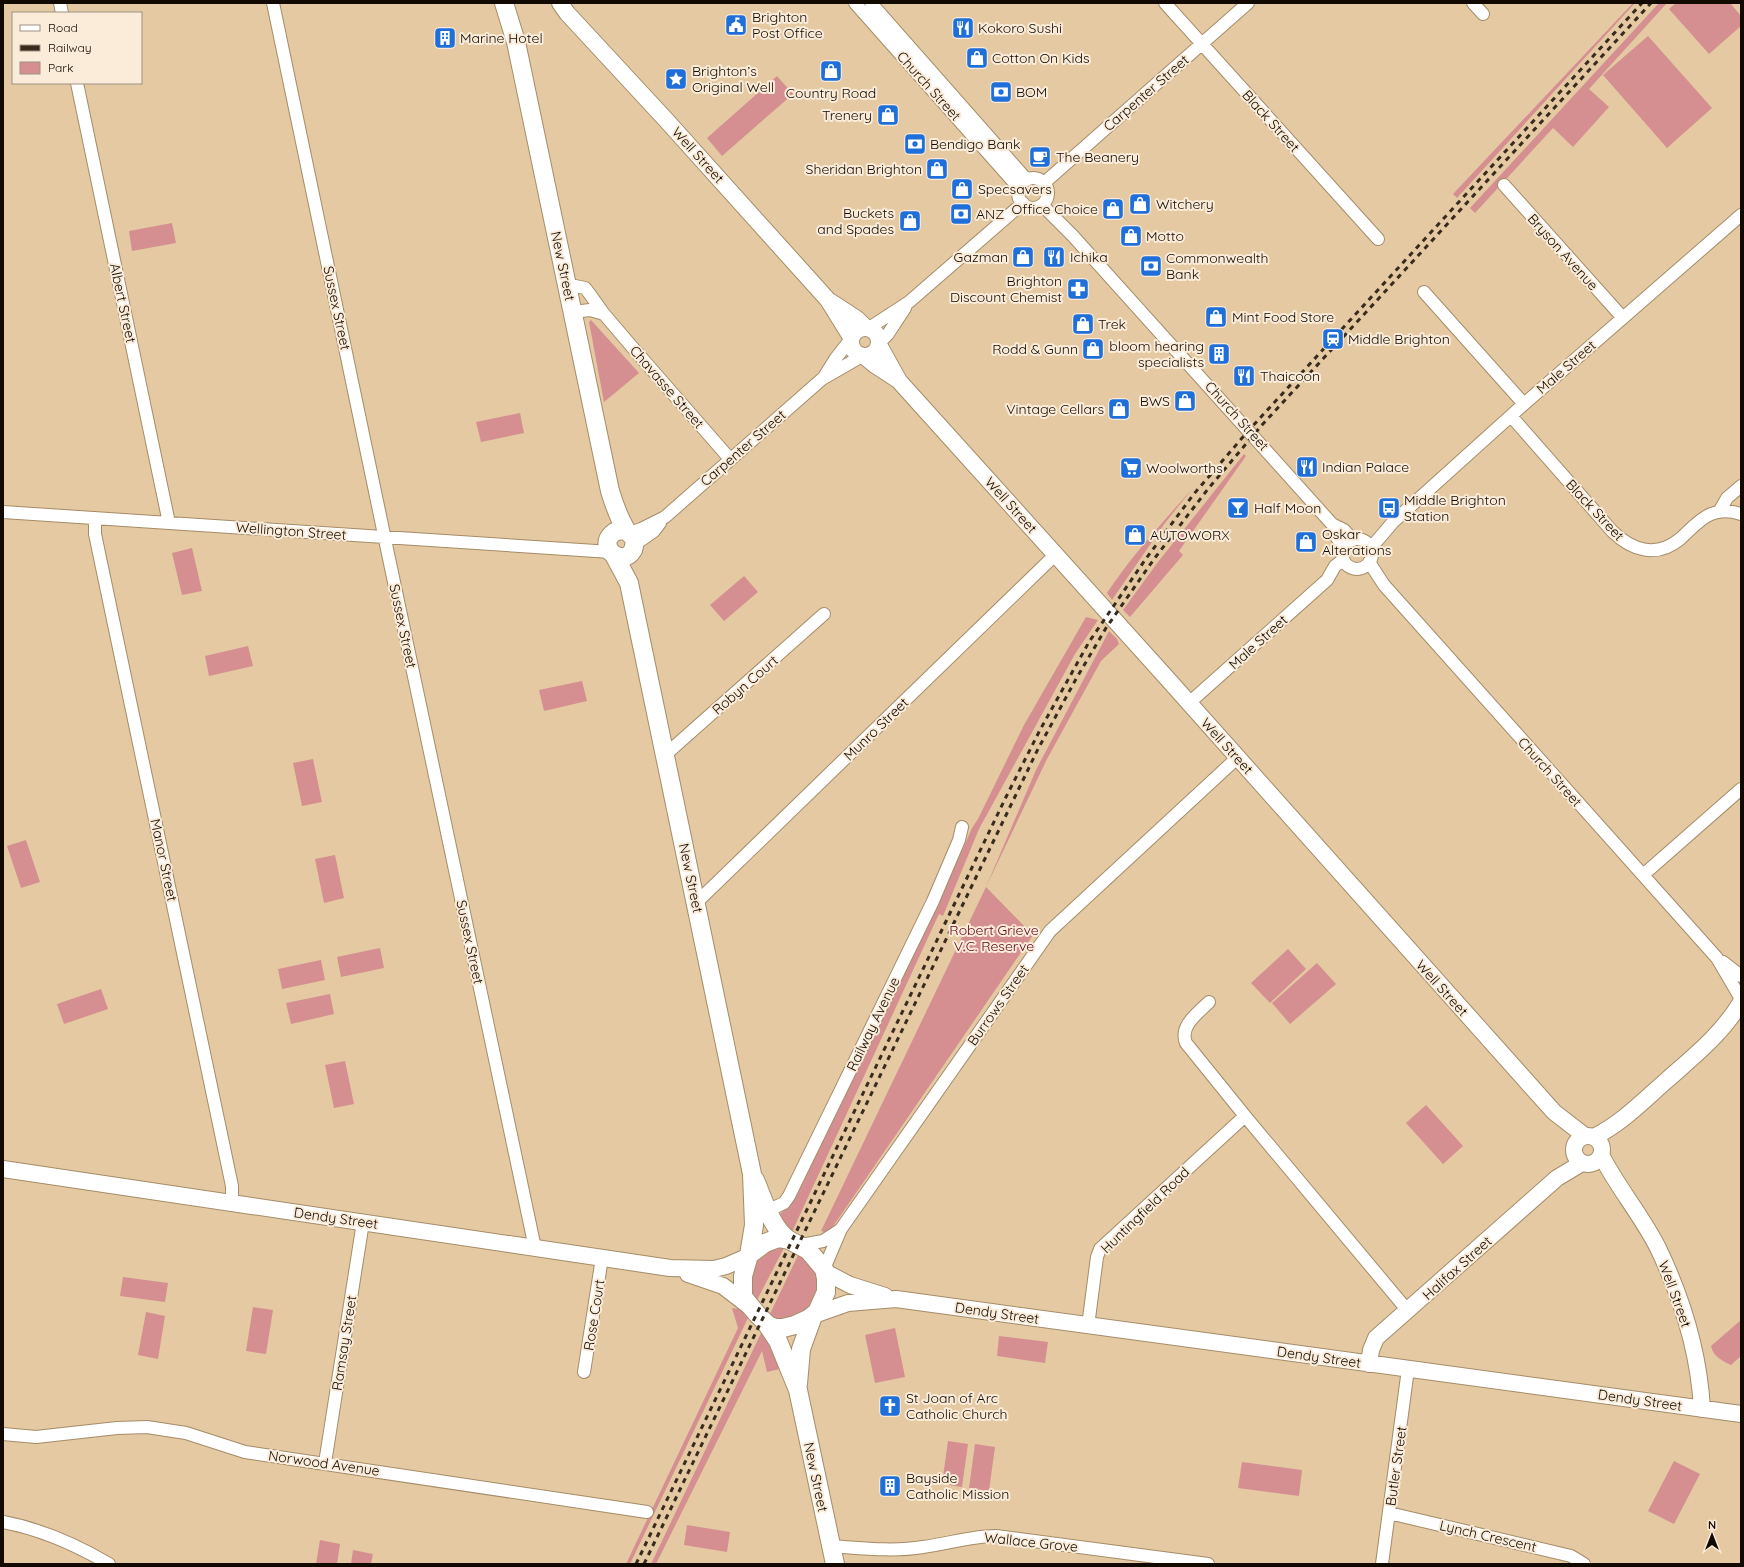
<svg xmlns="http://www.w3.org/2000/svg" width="1744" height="1567" font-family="Quicksand,sans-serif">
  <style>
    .green { fill: #d58f91 }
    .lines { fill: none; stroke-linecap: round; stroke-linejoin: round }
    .minor-casing { stroke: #a58c67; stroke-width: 14 }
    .tertiary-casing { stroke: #a58c67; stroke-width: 18 }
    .secondary-casing { stroke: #a58c67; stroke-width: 20 }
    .minor { stroke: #fff; stroke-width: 12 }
    .tertiary { stroke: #fff; stroke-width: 16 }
    .secondary { stroke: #fff; stroke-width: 18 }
    .rail { stroke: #382b1d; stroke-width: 3; stroke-dasharray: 5 5; stroke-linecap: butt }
    .labels { text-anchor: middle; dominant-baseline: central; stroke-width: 4; stroke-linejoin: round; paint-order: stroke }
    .poi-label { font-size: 14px; fill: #120900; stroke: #faecd9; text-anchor: start }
    .street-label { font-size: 14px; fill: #120900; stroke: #faecd9 }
    .park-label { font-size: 14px; fill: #5f0418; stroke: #faecd9 }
  </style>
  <rect width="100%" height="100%" fill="#e4c9a3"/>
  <!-- green -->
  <path class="green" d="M 1633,3 L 1635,3 L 1457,198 L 1453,194 Z
    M 1659,3 L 1667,3 L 1589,89 L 1609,107 L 1573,147 L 1553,128 L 1475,213 L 1470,208 Z
    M 1676,3 L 1730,3 L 1741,16 L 1741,26 L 1709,54 L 1669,9 Z
    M 1648,36 L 1712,108 L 1667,148 L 1603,75 Z
    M 777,76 L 793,94 L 722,156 L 707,138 Z
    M 172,223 L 176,243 L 132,251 L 129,231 Z
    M 591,320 L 639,373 L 604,402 L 589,322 Z
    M 520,413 L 524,433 L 481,442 L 476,422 Z
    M 1244,454 L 1246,456 L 1179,551 L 1183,555 L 1130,617 L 1123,610 L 1158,562 Z
    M 1193,488 L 1165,523 L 1112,600 L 1107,593 C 1132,555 1163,522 1193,488 Z
    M 192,548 L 202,591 L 182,595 L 172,553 Z
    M 744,576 L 758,592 L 724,621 L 710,605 Z
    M 1086,617 L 1098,620 L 1075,654 L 979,829 L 943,916 L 939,914 L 792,1232 L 778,1216 L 790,1204 L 800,1187 L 936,909 L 972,828 L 978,819 L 1024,725 Z
    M 1109,631 L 1117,639 L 1119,644 L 1101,661 L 1047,759 L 986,887 L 1033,935 L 834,1225 L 828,1233 L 821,1231 L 986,887 L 1036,770 Z
    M 248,646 L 253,666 L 209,676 L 205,656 Z
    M 582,681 L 587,701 L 544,711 L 539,690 Z
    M 313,759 L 322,802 L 302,806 L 293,763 Z
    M 26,840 L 40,882 L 21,888 L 7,846 Z
    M 335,855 L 344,898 L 324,903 L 315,859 Z
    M 380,948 L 384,968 L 341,977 L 337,957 Z
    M 1288,949 L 1306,969 L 1270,1003 L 1251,983 Z
    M 321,960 L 325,980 L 282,989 L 278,969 Z
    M 1317,963 L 1336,984 L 1290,1024 L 1272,1003 Z
    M 101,989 L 108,1009 L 64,1024 L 57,1004 Z
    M 330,994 L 334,1014 L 291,1024 L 286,1003 Z
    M 345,1061 L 354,1104 L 334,1108 L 325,1065 Z
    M 1426,1105 L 1463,1146 L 1443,1164 L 1406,1123 Z
    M 785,1246 L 756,1302 L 751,1294 L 753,1265 L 763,1251 Z
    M 799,1253 C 822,1273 821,1278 814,1306 L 783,1322 L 769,1316 Z
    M 123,1277 L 168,1283 L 165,1302 L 120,1296 Z
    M 253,1307 L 273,1310 L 266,1354 L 246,1351 Z
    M 732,1308 L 739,1309 L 748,1318 L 630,1564 L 626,1564 L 738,1328 Z
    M 146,1312 L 165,1316 L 158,1359 L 138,1355 Z
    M 1741,1320 L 1741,1356 L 1731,1365 C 1722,1361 1713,1356 1711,1346 Z
    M 895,1328 L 905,1377 L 875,1383 L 865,1335 Z
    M 762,1331 L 767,1336 L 780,1369 L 767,1372 L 762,1351 L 656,1564 L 651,1564 Z
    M 999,1336 L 1048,1342 L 1045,1363 L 997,1356 Z
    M 948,1441 L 968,1444 L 962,1487 L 942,1484 Z
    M 975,1444 L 995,1447 L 989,1491 L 969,1488 Z
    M 1674,1461 L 1700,1474 L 1674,1524 L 1648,1511 Z
    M 1242,1462 L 1302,1470 L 1299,1496 L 1238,1488 Z
    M 687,1525 L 730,1532 L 727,1552 L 684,1545 Z
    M 320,1540 L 340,1544 L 337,1564 L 316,1564 Z
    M 353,1550 L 373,1554 L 371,1564 L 351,1564 Z"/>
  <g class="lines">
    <!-- minor casing -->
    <g class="minor-casing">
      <path id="minor" d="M 60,3 L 62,13
        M 273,3 L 387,549 L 535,1248
        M 855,3 L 1019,188
        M 871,3 L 1027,180
        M 1165,3 L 1378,239
        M 1473,3 L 1483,14
        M 77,83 L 169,523
        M1018 193a15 15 0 1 1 30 0a15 15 0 1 1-30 0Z
        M 1044,183 L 1248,3
        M 1504,185 L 1623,318
        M 1042,205 L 1073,236 L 1332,524 L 1337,538 L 1345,546
        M 567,286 L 575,286 L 585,288 L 589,293 L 604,314 L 633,348 L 730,459
        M 1424,292 L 1524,404
        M 573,312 L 590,310 L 604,314
        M 869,328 L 909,302 L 1023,203
        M 879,343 L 888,334 L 905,308
        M 824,377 L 836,358 L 850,340
        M 1511,416 L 1612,531 C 1632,551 1657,558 1680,539 C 1690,530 1699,519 1711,514 C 1721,510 1732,511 1741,514
        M 3,512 L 611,552
        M 1719,512 L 1727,498 L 1741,486
        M 95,518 L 95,534 L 232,1186 L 232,1203
        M 1332,524 L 1344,530 L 1353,540
        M 630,533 L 641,529 L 665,517 L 822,379 L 862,356
        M1342 554a15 15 0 1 1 30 0a15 15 0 1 1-30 0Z
        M 634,545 L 654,531 L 660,523
        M 1370,549 L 1393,522 L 1524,404 L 1741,215
        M 1369,562 L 1384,585 L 1717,958 L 1741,999
        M 1189,703 L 1327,580 L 1335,566 L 1343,560
        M 665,755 L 824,614
        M 1643,875 L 1741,789
        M 696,903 L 1055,555
        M 1723,962 L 1741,976
        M 1209,1002 C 1198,1013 1179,1026 1186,1043 L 1245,1116
        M 769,1210 L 784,1203 L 789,1196 L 933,901 L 959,840 L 962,827
        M 801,1245 L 823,1241 L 840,1230
        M 824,1269 L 841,1229 L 1050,931 L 1237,758
        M 1088,1326 L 1097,1257 L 1100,1249 L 1245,1116 L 1408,1311
        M 584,1372 L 602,1258
        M 3,1434 L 36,1437 L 117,1428 L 147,1427 L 186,1433 L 245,1452 L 647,1512
        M 325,1463 L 363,1222
        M 1389,1513 L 1571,1556 L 1584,1564
        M 3,1522 C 41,1529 75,1544 109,1564
        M 831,1546 C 861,1548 893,1552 923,1547 C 948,1544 970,1536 996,1536 L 1208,1564
        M 1382,1564 L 1408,1369"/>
    </g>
    <!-- tertiary casing -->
    <g class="tertiary-casing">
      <path id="tertiary" d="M 560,3 L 567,13 L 667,121 L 828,300 L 851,337
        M 831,302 L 857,319 L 865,327
        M851 342a14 14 0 1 1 28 0a14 14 0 1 1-28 0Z
        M 879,345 L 899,381 L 1165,676 L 1554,1112 L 1585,1136
        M 864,356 L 875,365 L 898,380
        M1574 1150a14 14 0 1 1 28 0a14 14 0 1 1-28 0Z
        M 1594,1137 C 1622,1123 1643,1101 1667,1080 C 1694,1056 1722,1034 1741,1002
        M 1601,1155 C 1618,1188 1642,1216 1658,1248 C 1682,1298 1699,1353 1702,1409
        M 3,1169 L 670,1268 L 714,1269 L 726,1266 L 749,1256
        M 825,1272 L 850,1285 L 885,1296
        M 688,1274 L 723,1286 L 749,1306
        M 814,1315 L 848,1303 L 896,1299 L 1741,1414
        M 1369,1364 L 1371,1350 L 1376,1338 L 1557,1178 L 1582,1163"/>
    </g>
    <!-- secondary casing -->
    <g class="secondary-casing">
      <path id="secondary" d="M 504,3 L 516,42 L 610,491 C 614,504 618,516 625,528 C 627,533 633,535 634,540 C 635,543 634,547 633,550 C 623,568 597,548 612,534 C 616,530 621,530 626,531
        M 614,555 L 629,583 L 752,1174 L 754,1225 L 749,1255 L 743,1276 L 743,1297 L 757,1314 L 768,1325 L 775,1328 L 783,1328 L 795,1325 L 808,1319 L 817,1312 L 826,1292 L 826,1278 L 824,1269 L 808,1250 L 789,1240 L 778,1238 L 765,1243 L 749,1255
        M 755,1180 C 763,1198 772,1230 789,1240
        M 766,1323 L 778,1341 L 798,1390 L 835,1564
        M 798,1384 L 801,1349 L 813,1316"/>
    </g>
    <!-- minor -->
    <use href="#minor" class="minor"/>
    <!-- tertiary -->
    <use href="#tertiary" class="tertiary"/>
    <!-- secondary -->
    <use href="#secondary" class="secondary"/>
    <!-- rail -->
    <path class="rail" d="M 636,1564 L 1006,797 L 1040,730 L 1089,642 L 1145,560 L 1193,495 L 1249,430 L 1642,3
      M 644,1564 L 1038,749 L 1076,679 L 1106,628 L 1154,559 L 1208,489 L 1262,425 L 1651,3"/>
  </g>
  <!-- icons -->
  <defs>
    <g id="civic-square" transform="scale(1.15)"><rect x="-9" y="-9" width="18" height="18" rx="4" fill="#1f6fda" stroke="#faecd9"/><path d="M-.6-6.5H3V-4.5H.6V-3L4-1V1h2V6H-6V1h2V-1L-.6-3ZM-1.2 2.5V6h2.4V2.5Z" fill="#fff"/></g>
    <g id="restaurant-square" transform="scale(1.15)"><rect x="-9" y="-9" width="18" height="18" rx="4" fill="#1f6fda" stroke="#faecd9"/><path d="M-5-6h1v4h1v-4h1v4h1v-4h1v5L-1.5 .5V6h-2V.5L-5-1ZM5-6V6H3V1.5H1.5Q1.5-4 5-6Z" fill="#fff"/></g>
    <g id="building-square" transform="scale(1.15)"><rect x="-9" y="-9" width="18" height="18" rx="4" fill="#1f6fda" stroke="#faecd9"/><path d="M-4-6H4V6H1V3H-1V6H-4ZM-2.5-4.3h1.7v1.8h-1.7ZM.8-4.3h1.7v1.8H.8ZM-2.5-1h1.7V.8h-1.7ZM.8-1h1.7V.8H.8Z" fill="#fff"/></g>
    <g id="shop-square" transform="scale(1.15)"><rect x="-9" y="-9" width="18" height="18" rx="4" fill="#1f6fda" stroke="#faecd9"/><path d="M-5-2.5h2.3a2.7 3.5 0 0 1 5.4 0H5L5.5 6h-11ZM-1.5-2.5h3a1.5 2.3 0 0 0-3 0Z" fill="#fff"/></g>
    <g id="sight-square" transform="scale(1.15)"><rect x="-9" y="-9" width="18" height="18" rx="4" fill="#1f6fda" stroke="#faecd9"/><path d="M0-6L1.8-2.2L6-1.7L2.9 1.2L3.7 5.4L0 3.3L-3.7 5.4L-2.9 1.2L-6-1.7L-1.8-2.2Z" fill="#fff"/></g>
    <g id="bank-square" transform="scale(1.15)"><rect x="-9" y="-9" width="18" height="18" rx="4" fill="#1f6fda" stroke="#faecd9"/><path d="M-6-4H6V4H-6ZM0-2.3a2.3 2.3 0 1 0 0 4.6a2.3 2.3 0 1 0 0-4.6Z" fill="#fff"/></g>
    <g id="cafe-square" transform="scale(1.15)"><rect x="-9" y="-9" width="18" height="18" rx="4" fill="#1f6fda" stroke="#faecd9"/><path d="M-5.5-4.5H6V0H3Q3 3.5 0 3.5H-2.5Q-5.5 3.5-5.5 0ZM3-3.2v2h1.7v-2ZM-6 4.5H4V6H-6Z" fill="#fff"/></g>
    <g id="pharmacy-square" transform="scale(1.15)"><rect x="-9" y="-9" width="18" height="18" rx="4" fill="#1f6fda" stroke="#faecd9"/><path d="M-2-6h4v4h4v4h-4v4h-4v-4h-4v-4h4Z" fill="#fff"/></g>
    <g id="station-square" transform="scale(1.15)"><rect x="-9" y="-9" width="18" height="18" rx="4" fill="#1f6fda" stroke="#faecd9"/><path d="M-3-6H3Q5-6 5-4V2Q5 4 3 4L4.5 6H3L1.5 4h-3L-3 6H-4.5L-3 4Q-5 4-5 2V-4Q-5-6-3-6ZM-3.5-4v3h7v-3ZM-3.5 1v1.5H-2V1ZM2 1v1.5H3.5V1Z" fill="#fff"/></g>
    <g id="supermarket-square" transform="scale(1.15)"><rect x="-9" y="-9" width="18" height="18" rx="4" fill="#1f6fda" stroke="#faecd9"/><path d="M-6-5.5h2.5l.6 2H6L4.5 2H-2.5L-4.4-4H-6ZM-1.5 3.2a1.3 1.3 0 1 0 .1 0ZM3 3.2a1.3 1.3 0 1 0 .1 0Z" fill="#fff"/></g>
    <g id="bar-square" transform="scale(1.15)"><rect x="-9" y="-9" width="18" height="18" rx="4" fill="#1f6fda" stroke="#faecd9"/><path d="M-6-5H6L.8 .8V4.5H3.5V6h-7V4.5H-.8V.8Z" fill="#fff"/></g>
    <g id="bus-square" transform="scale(1.15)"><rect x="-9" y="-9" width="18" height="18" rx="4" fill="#1f6fda" stroke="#faecd9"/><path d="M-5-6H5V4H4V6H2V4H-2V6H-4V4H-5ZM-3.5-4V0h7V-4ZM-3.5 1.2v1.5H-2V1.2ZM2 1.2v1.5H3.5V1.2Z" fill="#fff"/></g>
    <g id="church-square" transform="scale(1.15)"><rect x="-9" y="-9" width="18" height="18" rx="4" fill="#1f6fda" stroke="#faecd9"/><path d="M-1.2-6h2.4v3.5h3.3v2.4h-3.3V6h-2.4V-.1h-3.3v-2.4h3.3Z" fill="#fff"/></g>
  </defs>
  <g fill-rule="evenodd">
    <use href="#civic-square" x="736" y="25"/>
    <use href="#restaurant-square" x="963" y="28"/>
    <use href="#building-square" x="445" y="38"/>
    <use href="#shop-square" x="977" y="58"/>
    <use href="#shop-square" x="831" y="71"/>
    <use href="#sight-square" x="676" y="79"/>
    <use href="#bank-square" x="1001" y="92"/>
    <use href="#shop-square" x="888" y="115"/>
    <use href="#bank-square" x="915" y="144"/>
    <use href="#cafe-square" x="1040" y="157"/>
    <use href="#shop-square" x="937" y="169"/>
    <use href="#shop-square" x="962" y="189"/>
    <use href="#shop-square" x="1140" y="204"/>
    <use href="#shop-square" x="1113" y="209"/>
    <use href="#bank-square" x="961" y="214"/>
    <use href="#shop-square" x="910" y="221"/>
    <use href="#shop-square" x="1131" y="236"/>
    <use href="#shop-square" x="1023" y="257"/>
    <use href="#restaurant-square" x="1054" y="257"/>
    <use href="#bank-square" x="1151" y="266"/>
    <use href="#pharmacy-square" x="1078" y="289"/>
    <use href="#shop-square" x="1216" y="317"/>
    <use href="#shop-square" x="1083" y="324"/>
    <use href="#station-square" x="1333" y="339"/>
    <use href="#shop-square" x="1093" y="349"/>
    <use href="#building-square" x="1219" y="354"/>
    <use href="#restaurant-square" x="1244" y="376"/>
    <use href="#shop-square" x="1185" y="401"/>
    <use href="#shop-square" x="1119" y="409"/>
    <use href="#restaurant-square" x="1307" y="467"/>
    <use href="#supermarket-square" x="1131" y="468"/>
    <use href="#bar-square" x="1238" y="508"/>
    <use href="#bus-square" x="1389" y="508"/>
    <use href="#shop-square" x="1135" y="535"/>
    <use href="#shop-square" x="1306" y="542"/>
    <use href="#church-square" x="890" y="1406"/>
    <use href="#building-square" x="890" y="1486"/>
  </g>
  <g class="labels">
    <!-- poi labels -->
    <g class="poi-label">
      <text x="752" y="17">Brighton<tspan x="752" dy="16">Post Office</tspan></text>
      <text x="978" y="28">Kokoro Sushi</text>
      <text x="460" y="38">Marine Hotel</text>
      <text x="992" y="58">Cotton On Kids</text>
      <text x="692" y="71">Brighton’s<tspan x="692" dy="16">Original Well</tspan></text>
      <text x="1016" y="92">BOM</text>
      <text x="831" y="93" text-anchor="middle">Country Road</text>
      <text x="872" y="115" text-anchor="end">Trenery</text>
      <text x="930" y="144">Bendigo Bank</text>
      <text x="1056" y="157">The Beanery</text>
      <text x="922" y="169" text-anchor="end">Sheridan Brighton</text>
      <text x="978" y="189">Specsavers</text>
      <text x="1156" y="204">Witchery</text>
      <text x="1098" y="209" text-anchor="end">Office Choice</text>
      <text x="894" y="213" text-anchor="end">Buckets<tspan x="894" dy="16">and Spades</tspan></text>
      <text x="976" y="214">ANZ</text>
      <text x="1146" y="236">Motto</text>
      <text x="1008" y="257" text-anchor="end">Gazman</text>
      <text x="1070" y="257">Ichika</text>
      <text x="1166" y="258">Commonwealth<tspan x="1166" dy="16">Bank</tspan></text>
      <text x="1062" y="281" text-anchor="end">Brighton<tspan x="1062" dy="16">Discount Chemist</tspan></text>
      <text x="1232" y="317">Mint Food Store</text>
      <text x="1098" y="324">Trek</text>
      <text x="1348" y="339">Middle Brighton</text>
      <text x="1204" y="346" text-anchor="end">bloom hearing<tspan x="1204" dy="16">specialists</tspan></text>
      <text x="1078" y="349" text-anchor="end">Rodd &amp; Gunn</text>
      <text x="1260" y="376">Thaicoon</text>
      <text x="1170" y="401" text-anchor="end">BWS</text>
      <text x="1104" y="409" text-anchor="end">Vintage Cellars</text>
      <text x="1322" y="467">Indian Palace</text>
      <text x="1146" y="468">Woolworths</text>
      <text x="1404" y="500">Middle Brighton<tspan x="1404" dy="16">Station</tspan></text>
      <text x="1254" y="508">Half Moon</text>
      <text x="1322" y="534">Oskar<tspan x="1322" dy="16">Alterations</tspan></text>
      <text x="1150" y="535">AUTOWORX</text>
      <text x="906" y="1398">St Joan of Arc<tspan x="906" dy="16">Catholic Church</tspan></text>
      <text x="906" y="1478">Bayside<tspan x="906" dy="16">Catholic Mission</tspan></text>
    </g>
    <!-- street labels -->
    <g class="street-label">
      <text transform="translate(929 86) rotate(48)">Church Street</text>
      <text transform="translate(1146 93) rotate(-41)">Carpenter Street</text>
      <text transform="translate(1271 121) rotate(48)">Black Street</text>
      <text transform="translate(698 155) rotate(48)">Well Street</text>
      <text transform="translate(1563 252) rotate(48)">Bryson Avenue</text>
      <text transform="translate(563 266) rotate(78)">New Street</text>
      <text transform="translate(123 303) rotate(78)">Albert Street</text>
      <text transform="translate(337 308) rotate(78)">Sussex Street</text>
      <text transform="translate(1566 367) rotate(-41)">Male Street</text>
      <text transform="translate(667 387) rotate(49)">Chavasse Street</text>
      <text transform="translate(1237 416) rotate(48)">Church Street</text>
      <text transform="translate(743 448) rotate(-41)">Carpenter Street</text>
      <text transform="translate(1011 505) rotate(48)">Well Street</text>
      <text transform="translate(1595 510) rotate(47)">Black Street</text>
      <text transform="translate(291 531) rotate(4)">Wellington Street</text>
      <text transform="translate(403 626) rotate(78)">Sussex Street</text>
      <text transform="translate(1258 642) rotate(-42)">Male Street</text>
      <text transform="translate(745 685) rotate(-41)">Robyn Court</text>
      <text transform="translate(876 729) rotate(-44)">Munro Street</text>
      <text transform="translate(1227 746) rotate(48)">Well Street</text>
      <text transform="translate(1550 772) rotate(48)">Church Street</text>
      <text transform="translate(164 860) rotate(78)">Manor Street</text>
      <text transform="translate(691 878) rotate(78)">New Street</text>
      <text transform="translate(470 942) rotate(78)">Sussex Street</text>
      <text transform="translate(1442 988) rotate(48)">Well Street</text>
      <text transform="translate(998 1005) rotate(-55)">Burrows Street</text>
      <text transform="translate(873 1024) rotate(-64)">Railway Avenue</text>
      <text transform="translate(1145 1210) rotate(-44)">Huntingfield Road</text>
      <text transform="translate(336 1218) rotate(8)">Dendy Street</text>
      <text transform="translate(1457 1268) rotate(-42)">Halifax Street</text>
      <text transform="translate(1675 1294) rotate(70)">Well Street</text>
      <text transform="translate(997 1313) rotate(8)">Dendy Street</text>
      <text transform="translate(594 1315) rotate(-81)">Rose Court</text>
      <text transform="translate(344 1343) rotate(-81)">Ramsay Street</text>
      <text transform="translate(1319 1357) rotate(8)">Dendy Street</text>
      <text transform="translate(1640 1400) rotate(8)">Dendy Street</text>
      <text transform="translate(324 1463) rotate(8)">Norwood Avenue</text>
      <text transform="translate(1396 1466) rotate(-82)">Butler Street</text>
      <text transform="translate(816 1477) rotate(78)">New Street</text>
      <text transform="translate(1488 1536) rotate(13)">Lynch Crescent</text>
      <text transform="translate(1031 1542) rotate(6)">Wallace Grove</text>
    </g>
    <!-- park labels -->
    <g class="park-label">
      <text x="994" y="930">Robert Grieve<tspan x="994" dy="16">V.C. Reserve</tspan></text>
    </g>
  </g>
  <!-- border -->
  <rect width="1744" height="1567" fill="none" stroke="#120900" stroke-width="8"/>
  <!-- legend -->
  <rect x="12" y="12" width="130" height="72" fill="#faecd9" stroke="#9d9182"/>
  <rect x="20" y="25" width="20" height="6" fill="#ffffff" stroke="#9d9182"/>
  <text x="48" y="32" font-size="12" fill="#120900">Road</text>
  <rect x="20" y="45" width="20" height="6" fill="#382b1d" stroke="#9d9182"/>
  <text x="48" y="52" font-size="12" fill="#120900">Railway</text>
  <rect x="20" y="62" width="20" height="12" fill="#d58f91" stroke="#9d9182"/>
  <text x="48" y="72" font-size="12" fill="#120900">Park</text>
  <!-- north arrow -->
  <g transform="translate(1712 1535)" stroke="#faecd9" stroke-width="3" paint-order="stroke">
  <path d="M0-3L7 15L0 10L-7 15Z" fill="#120900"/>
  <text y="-6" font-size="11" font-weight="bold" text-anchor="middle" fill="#120900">N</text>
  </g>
</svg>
